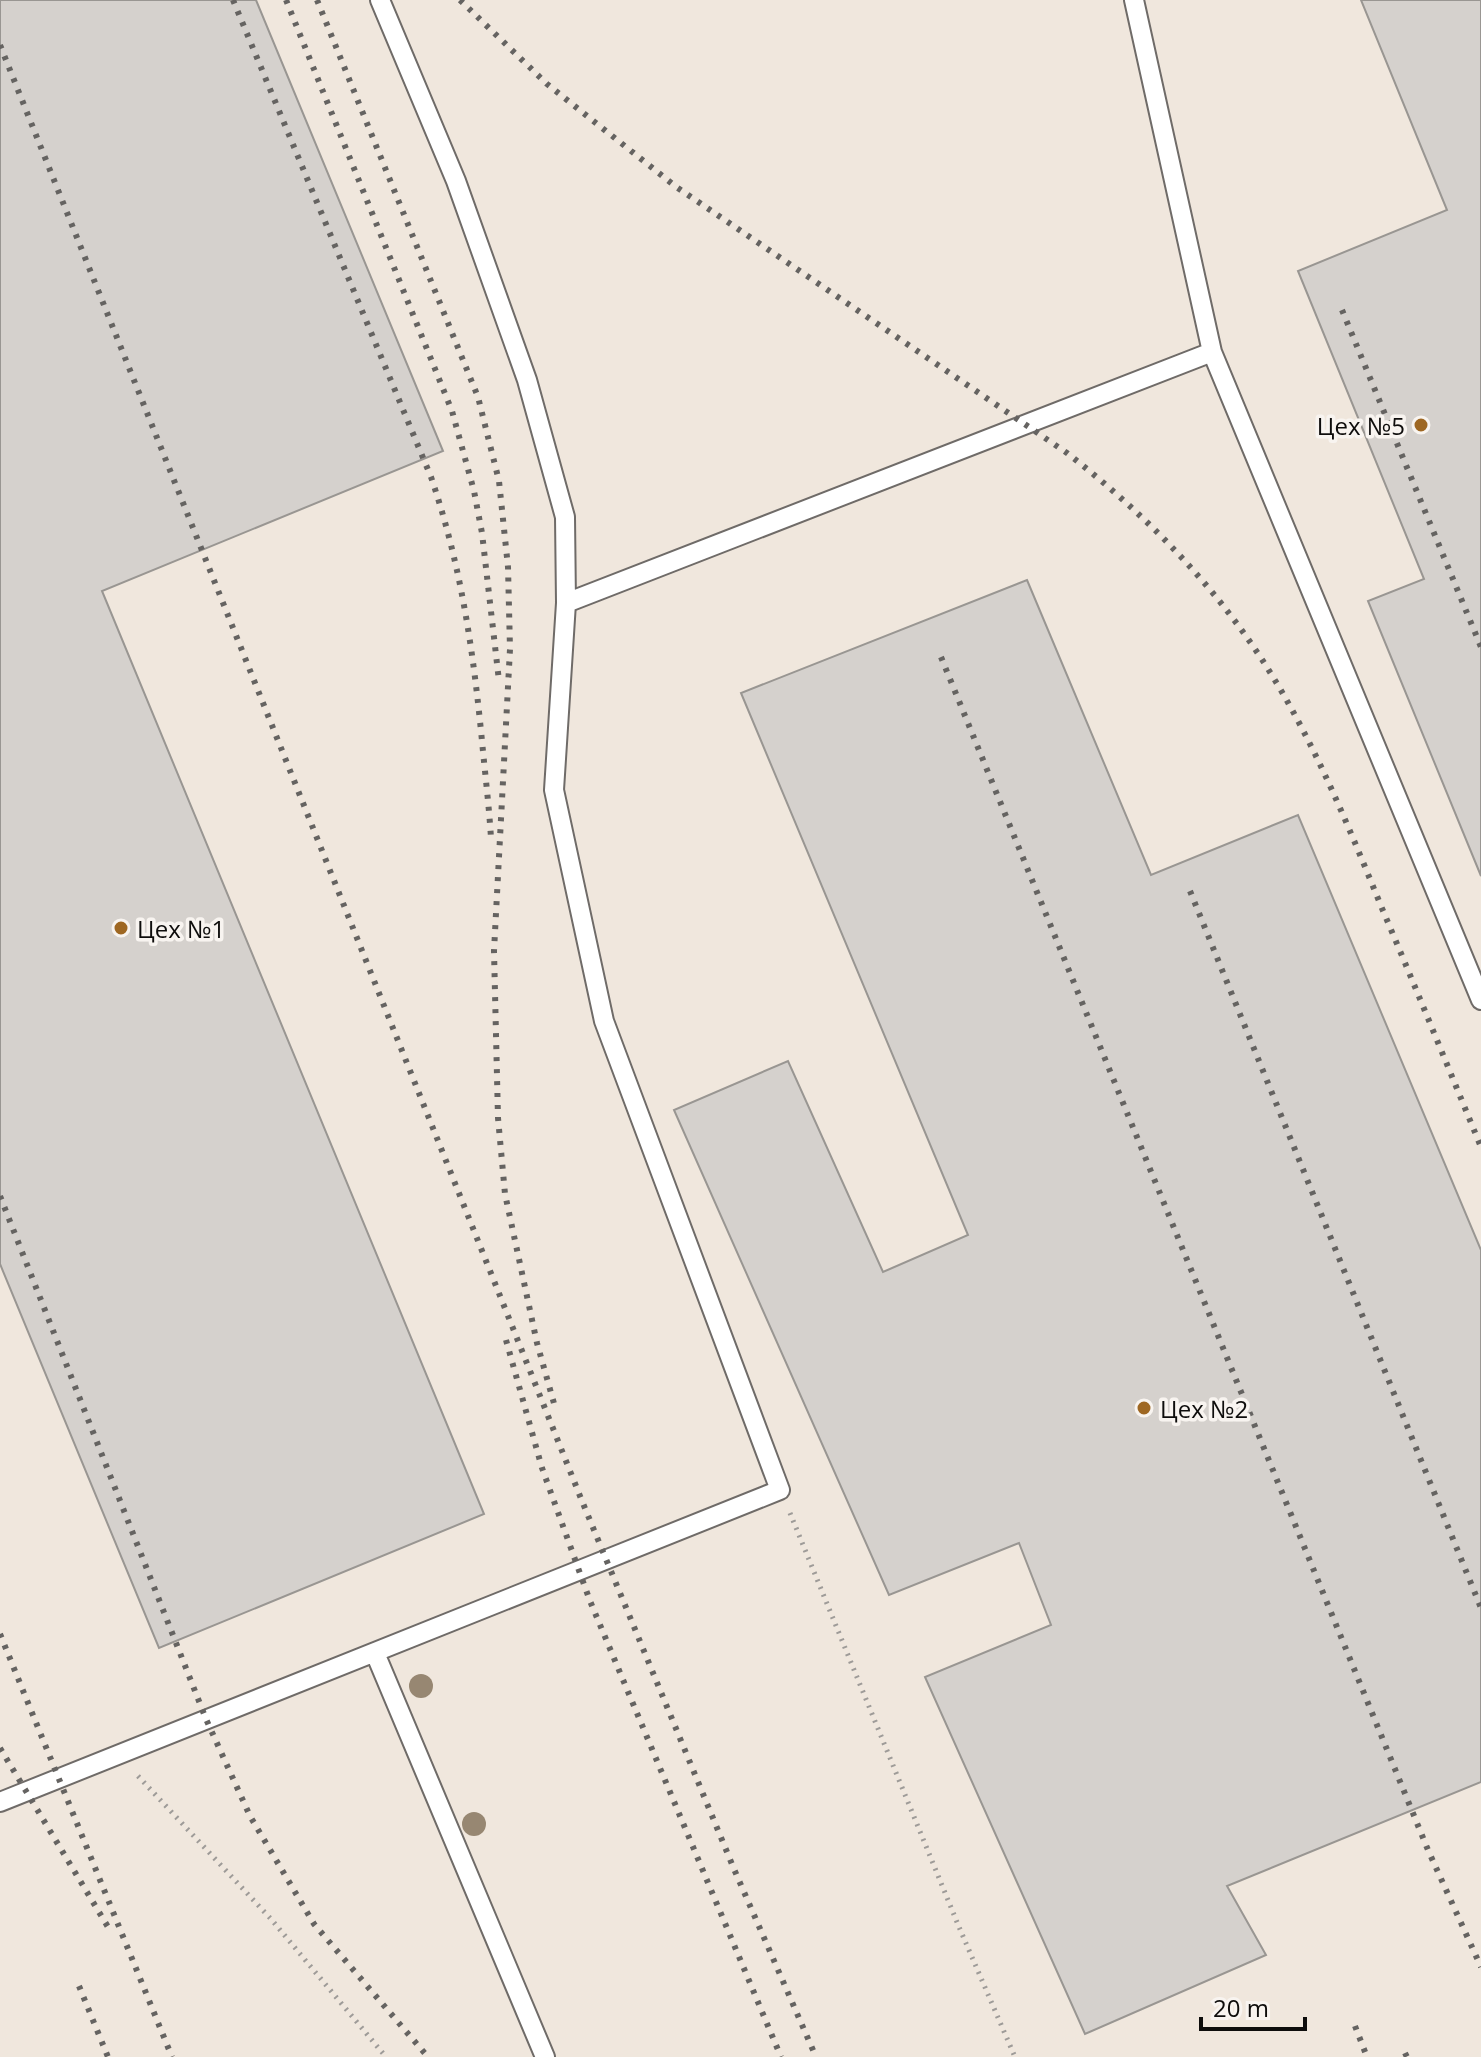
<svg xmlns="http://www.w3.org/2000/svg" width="1481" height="2057" font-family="'Open Sans',sans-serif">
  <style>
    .built { fill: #f0e7dd }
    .building { fill: #d5d1cd; stroke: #999692; stroke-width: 2 }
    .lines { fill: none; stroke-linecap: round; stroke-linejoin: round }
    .lane-casing { stroke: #6f6b68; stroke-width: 22 }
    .path { stroke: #9e9b98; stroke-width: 5; stroke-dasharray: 2 6; stroke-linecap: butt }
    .lane { stroke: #fff; stroke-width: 18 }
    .rail { stroke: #656361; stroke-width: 6; stroke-dasharray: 4 8; stroke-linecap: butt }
    .tree { fill: #978772 }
    .poi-dot { fill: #9e6722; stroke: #f8f4f0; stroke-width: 3 }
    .labels { text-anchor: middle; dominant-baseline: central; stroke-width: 7; stroke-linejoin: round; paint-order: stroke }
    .poi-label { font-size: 24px; fill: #0e0d0c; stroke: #f8f4f0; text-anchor: start }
  </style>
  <rect width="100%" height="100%" fill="#f8f4f0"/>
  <!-- built -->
  <path class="built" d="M 0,0 L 1481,0 L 1481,2057 L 0,2057 Z"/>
  <!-- building -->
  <path class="building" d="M 0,0 L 256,0 L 443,451 L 102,591 L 484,1514 L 159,1648 L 0,1264 Z
    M 1361,0 L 1481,0 L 1481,876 L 1368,601 L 1424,579 L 1298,271 L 1447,210 Z
    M 1027,580 L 1151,875 L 1298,815 L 1481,1250 L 1481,1782 L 1227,1886 L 1266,1955 L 1085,2034 L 925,1677 L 1051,1625 L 1019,1543 L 889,1595 L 674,1110 L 788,1061 L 883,1272 L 968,1235 L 741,693 Z"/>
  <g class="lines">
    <!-- lane casing -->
    <g class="lane-casing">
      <path id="lane" d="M 380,0 L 456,181 L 527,380 L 565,517 L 566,603 L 1212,352
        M 1134,0 L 1212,352 L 1481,1000
        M 375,1653 L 545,2057
        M 0,1802 L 780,1490 L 604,1021 L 554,790 L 566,603"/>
    </g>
    <!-- path -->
    <path class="path" d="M 790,1513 L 959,1927 L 1015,2057
      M 138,1776 L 271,1919 L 386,2057"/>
    <!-- lane -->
    <use href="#lane" class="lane"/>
    <!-- rail -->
    <path class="rail" d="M 233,0 L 431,477 C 461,565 473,649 482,741 C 485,773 489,806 491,838
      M 286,0 L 452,411 L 474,491 L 482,533 L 499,681
      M 317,0 L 478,397 L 499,481 L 508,567 L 510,649 L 494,951 L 498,1118 L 505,1194 L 537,1343 L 555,1407
      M 460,0 L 547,84 L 675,186 L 1067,453 C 1140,510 1207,577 1259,655 C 1310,732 1346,820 1381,906 C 1415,986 1448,1067 1481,1147
      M 0,45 L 582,1501 L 734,1869 L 816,2057
      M 1342,310 L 1481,647
      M 941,657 L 1428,1850 L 1481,1967
      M 1190,891 L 1481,1608
      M 0,1196 L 206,1719 L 250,1816 L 314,1924 L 428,2057
      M 506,1340 L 542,1468 L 590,1601 L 781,2057
      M 0,1634 L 172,2057
      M 0,1748 L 108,1927
      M 79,1986 L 108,2057
      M 1355,2026 L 1367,2057
      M 1405,2053 L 1407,2057"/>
  </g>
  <!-- trees -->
  <g class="tree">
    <circle cx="421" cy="1686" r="12"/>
    <circle cx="474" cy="1824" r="12"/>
  </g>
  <!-- markers -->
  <g class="poi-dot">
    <circle cx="1421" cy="425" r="8"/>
    <circle cx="121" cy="928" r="8"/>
    <circle cx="1144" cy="1408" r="8"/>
  </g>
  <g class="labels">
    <!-- poi labels -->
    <g class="poi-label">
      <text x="1405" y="425" text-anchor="end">Цех №5</text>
      <text x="137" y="928">Цех №1</text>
      <text x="1160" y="1408">Цех №2</text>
    </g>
  </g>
  <!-- scale -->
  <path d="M1201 2017v12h104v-12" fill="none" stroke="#0e0d0c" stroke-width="4"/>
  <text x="1213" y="2017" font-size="24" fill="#0e0d0c" stroke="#f8f4f0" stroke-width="6" paint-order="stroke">20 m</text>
</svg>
